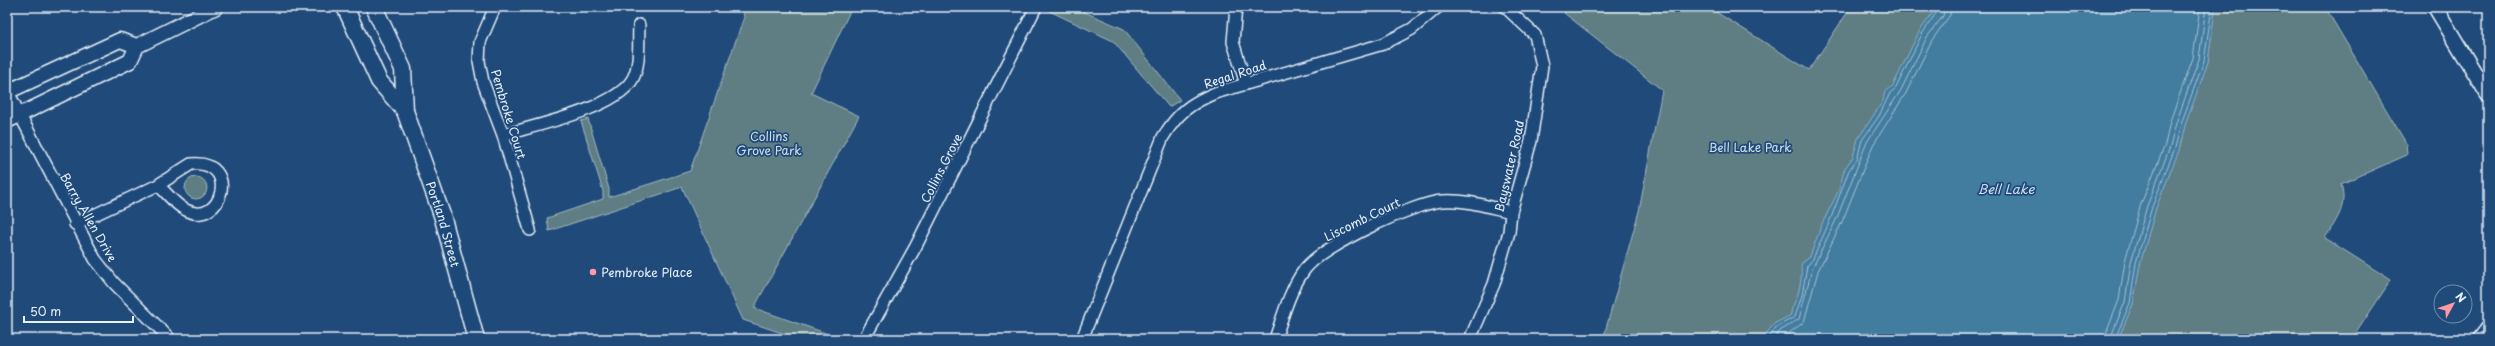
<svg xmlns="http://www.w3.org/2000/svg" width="2495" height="346" font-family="'Playpen Sans',sans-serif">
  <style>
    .green { fill: #5e7e83; stroke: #a3b8be }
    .water { fill: #437b9f; stroke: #85aac3 }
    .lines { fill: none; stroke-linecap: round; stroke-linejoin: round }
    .shore { stroke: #a6c2d4; stroke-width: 1 }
    .minor-casing { stroke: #e8f1f8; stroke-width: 14 }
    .tertiary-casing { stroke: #e8f1f8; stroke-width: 17 }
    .secondary-casing { stroke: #e8f1f8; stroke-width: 19 }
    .minor { stroke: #1f4a7a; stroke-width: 11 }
    .tertiary { stroke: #1f4a7a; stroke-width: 14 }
    .secondary { stroke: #1f4a7a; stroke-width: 16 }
    .poi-dot { fill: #ff9aa2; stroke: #1f4a7a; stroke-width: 1.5 }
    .labels { text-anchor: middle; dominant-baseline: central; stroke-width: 3.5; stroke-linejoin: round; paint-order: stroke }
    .street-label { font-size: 12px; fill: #e8f1f8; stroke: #1f4a7a }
    .park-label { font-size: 12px; fill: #d3e0e6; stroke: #1f4a7a }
    .poi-label { font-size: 12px; fill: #e8f1f8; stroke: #1f4a7a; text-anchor: start }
    .water-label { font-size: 13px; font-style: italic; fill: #cfdfeb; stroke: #1f4a7a }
  </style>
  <rect width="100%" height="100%" fill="#1f4a7a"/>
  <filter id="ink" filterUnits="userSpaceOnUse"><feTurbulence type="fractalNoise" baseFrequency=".025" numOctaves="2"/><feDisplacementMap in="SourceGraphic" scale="8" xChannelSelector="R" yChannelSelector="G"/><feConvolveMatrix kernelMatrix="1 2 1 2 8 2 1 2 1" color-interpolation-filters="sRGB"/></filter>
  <g filter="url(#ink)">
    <!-- green -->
    <path class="green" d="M 742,7 L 852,7 L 811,93 L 859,116 L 754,308 L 831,335 L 828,339 L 800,339 L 743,320 L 682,187 L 549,231 L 547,218 L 603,199 L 603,191 L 581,121 L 588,119 L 609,189 L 609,197 L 690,171 L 744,17 Z
      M 1046,7 L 1073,7 L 1124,29 L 1180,100 L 1169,107 L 1113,41 L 1045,9 Z
      M 1569,7 L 1708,7 L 1809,70 L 1851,7 L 1937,7 L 1919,32 L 1893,86 L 1858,139 L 1853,157 L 1845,168 L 1839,190 L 1822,224 L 1810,257 L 1802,263 C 1803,272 1800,285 1798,294 C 1796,302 1791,307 1791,315 L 1774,324 L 1762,339 L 1603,339 L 1639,211 L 1662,90 L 1564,13 Z
      M 2215,7 L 2325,7 L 2406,143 L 2407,155 L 2341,184 C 2348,206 2336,221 2325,238 L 2391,280 L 2352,339 L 2118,339 L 2133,304 L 2140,264 L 2156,208 L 2179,150 L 2185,125 L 2208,62 Z
      M185 188a11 11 0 1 1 22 0a11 11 0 1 1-22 0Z"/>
    <!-- water -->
    <path class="water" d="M 1937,7 L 2215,7 L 2208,62 L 2185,125 L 2179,150 L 2156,208 L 2140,264 L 2133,304 L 2118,339 L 1762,339 L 1774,324 L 1791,315 C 1791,307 1796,302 1798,294 C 1801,285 1802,273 1801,264 L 1810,257 L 1822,224 L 1839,190 L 1845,168 L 1853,157 L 1858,139 L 1883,101 L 1885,91 L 1893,86 L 1919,32 Z"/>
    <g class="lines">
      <!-- shore -->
      <path class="shore" d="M 1768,339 L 1776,327 L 1795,317 L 1802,295 L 1807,266 L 1813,259 L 1831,218 L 1849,170 L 1857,159 L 1862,140 L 1879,116 L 1890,93 L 1896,88 L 1922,34 L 1940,7
        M 1774,339 L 1780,331 L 1799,319 L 1812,269 L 1836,220 L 1867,142 L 1901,90 L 1927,37 L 1943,16 L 1945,7
        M 1781,339 L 1804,322 L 1818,271 L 1842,222 L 1873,145 L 1906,93 L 1932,40 L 1950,15 L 1951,7
        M 2104,339 L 2119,300 L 2125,261 L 2141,204 L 2165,145 L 2170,121 L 2193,58 L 2200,7
        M 2110,339 L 2125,302 L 2131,262 L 2147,206 L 2170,147 L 2176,123 L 2199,59 L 2206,7
        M 2115,339 L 2130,303 L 2136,263 L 2152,207 L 2175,148 L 2181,124 L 2204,61 L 2212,7"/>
      <!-- minor casing -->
      <g class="minor-casing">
        <path id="minor" d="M 495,7 L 480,42 L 479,61 L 483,82 L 503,135 L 530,230
          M 1236,7 L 1233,42 L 1246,84
          M 8,92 L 95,259 L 114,283 L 170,339
          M 503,135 C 536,125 614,109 632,80 C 641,65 638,42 639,25
          M 191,164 C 241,159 222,229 186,210 C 175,205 167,193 158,185 Z
          M 75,224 L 158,185
          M 864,339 L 916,246 L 1036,7
          M 1082,339 L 1163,137 C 1178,113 1189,104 1215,93 L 1383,44 L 1412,29 L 1438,7
          M 1275,339 C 1283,316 1290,289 1305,269 C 1322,246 1414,203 1442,201 C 1466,199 1489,207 1511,212
          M 1470,339 L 1494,284 L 1509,232 L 1511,212 L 1531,141 L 1542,66 L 1535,35 L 1505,7
          M 2478,339 L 2488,326"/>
      </g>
      <!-- tertiary casing -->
      <g class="tertiary-casing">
        <path id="tertiary" d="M 2435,7 L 2488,95
          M 7,92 L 120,40 L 137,46
          M 7,121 L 130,61 L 137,46 L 216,7"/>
      </g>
      <!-- secondary casing -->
      <g class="secondary-casing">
        <g id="secondary">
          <path d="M 345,7 L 379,81 L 405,111"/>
          <path id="s1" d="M 374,7 L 403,69 L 405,111 L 442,215 L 476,339"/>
        </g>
      </g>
      <!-- minor -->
      <use href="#minor" class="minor"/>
      <!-- tertiary -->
      <use href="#tertiary" class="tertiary"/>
      <!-- secondary -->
      <use href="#secondary" class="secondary"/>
    </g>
  </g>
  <!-- markers -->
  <circle class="poi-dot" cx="593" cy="272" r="4"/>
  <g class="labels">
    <!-- street labels -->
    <g class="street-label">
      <text transform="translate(1235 74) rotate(-18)">Regal Road</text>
      <text transform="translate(509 114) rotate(73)">Pembroke Court</text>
      <text transform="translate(1509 166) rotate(-77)">Bayswater Road</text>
      <text transform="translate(941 168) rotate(-63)">Collins Grove</text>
      <text transform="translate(89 217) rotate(60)">Barry Allen Drive</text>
      <text transform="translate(1362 219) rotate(-26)">Liscomb Court</text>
      <text stroke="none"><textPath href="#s1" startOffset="230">Portland Street</textPath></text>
    </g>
    <!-- park labels -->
    <g class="park-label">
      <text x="769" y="136">Collins<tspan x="769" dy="14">Grove Park</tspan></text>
      <text x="1750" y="147">Bell Lake Park</text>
    </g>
    <!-- poi labels -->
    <g class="poi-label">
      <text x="601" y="272">Pembroke Place</text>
    </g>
    <!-- water labels -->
    <g class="water-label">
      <text x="2006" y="188">Bell Lake</text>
    </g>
  </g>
  <!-- margin -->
  <rect width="2495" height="346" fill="none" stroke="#1f4a7a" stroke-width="24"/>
  <rect x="12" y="12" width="2471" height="322" fill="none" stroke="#e8f1f8" stroke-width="1.5" filter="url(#ink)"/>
  <!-- north arrow -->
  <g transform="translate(2453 304) rotate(50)"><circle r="19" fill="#1f4a7a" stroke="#6f8dac"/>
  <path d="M0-3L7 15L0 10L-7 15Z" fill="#ff9aa2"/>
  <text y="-6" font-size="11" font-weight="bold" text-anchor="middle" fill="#e8f1f8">N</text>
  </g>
  <!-- scale -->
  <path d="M24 316v6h109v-6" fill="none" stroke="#e8f1f8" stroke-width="2"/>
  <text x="30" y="316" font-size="12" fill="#e8f1f8" stroke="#1f4a7a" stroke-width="3" paint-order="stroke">50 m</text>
</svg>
